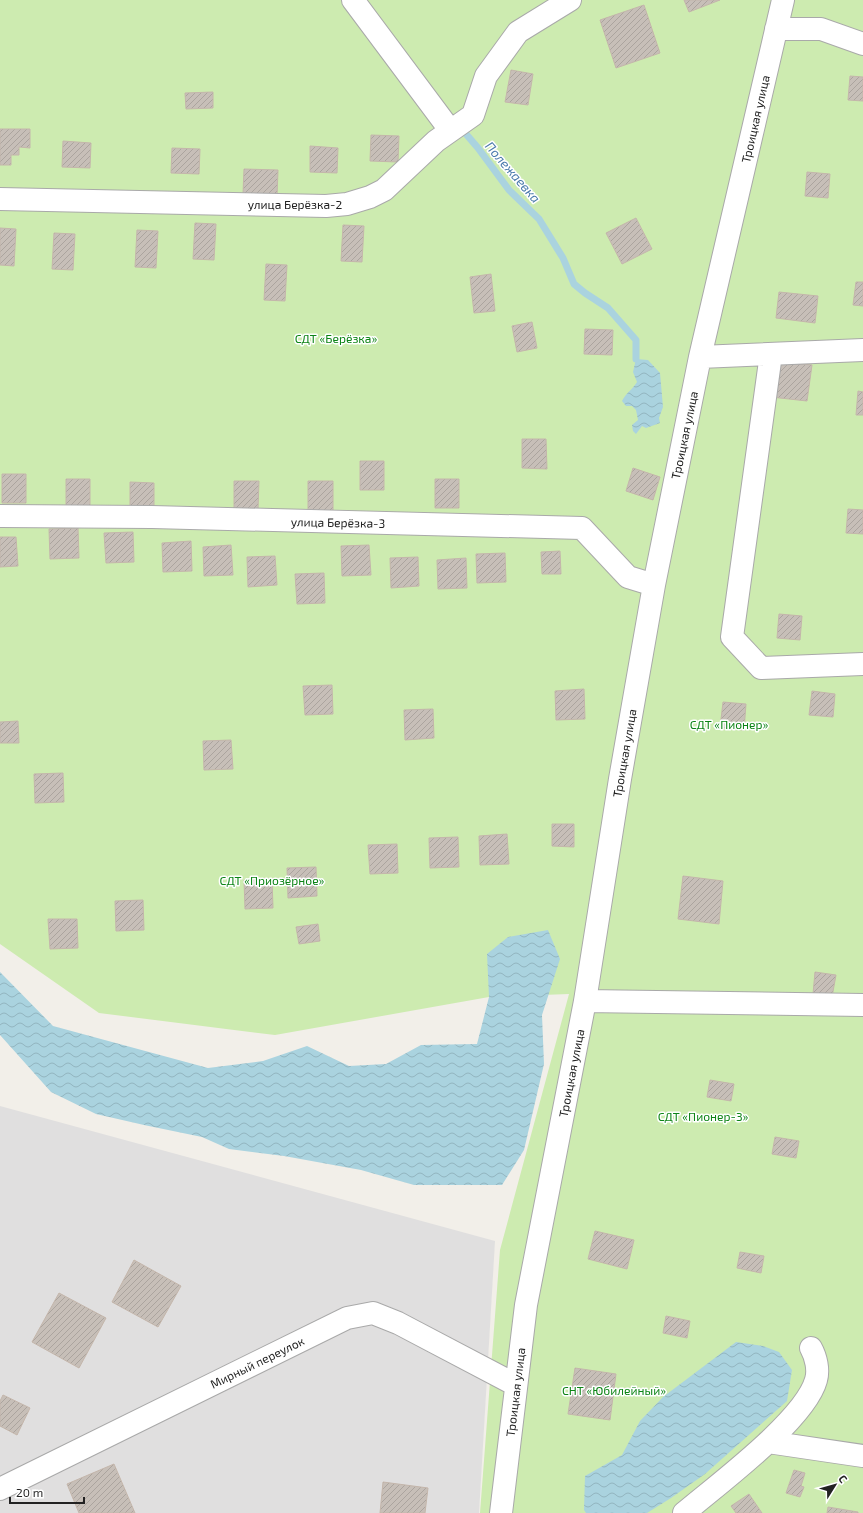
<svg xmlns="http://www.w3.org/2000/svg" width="863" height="1513" font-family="'Exo 2',sans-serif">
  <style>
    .residential { fill: #e0dfdf }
    .garden { fill: #cdebb0 }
    .water { fill: url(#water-waves) }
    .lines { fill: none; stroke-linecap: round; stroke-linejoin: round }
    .stream { stroke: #aad3df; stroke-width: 7 }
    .building { fill: url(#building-hatch); stroke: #c4b6ab }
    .minor-casing { stroke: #a9a9a9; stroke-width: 24 }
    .minor { stroke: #fff; stroke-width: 22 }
    .labels { text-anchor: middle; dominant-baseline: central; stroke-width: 3; stroke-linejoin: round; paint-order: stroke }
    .street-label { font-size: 12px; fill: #222; stroke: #fff }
    .park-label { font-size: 12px; fill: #0c8416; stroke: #fff }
    .water-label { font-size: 13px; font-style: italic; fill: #4a7aab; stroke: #fff }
  </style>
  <defs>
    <pattern id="water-waves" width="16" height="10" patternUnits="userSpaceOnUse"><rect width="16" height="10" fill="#aad3df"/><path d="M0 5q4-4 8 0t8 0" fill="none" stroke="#92b5bf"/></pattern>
    <pattern id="building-hatch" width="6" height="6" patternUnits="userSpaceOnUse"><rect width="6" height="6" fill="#c7bfb8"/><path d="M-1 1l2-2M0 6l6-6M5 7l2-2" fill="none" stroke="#aba49e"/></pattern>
  </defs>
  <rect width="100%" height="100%" fill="#f2efe9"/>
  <!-- residential -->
  <path class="residential" d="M 0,1106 L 495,1241 L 479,1513 L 0,1513 Z"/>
  <!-- garden -->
  <path class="garden" d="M 0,0 L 863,0 L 863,1513 L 480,1513 L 500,1250 L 569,994 L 489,997 L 275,1035 L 99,1013 L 0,944 Z"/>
  <!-- water -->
  <path class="water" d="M 636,359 L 648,360 L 660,373 L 663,407 L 659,418 L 660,423 L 646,428 L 642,426 L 636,434 L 633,431 L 632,425 L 638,420 L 636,410 L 632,406 L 626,406 L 622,401 C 626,393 632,390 637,382 L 633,372 Z
    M 548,930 L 560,959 L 542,1015 L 544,1064 L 524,1150 L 502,1185 L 414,1185 L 361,1170 L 284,1156 L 229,1149 L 202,1137 L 144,1125 L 96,1114 L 51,1092 L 0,1035 L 0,972 L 53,1026 L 208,1068 L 263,1061 L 307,1046 L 349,1066 L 386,1064 L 421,1045 L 477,1044 L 489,997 L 487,954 L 508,937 Z
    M 736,1342 L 763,1346 L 779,1352 L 792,1370 L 787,1401 L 705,1474 L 671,1498 L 647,1513 L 586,1513 L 584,1510 L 585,1476 L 622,1455 L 640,1421 L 663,1397 Z"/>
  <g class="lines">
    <!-- stream -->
    <path class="stream" d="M 460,127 L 478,148 L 509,190 L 539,219 L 563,258 L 574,284 L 585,293 L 608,308 L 636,340 L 636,359"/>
  </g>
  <!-- building -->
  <path class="building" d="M 684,0 L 720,0 L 689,12 Z
    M 644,5 L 660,53 L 616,68 L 600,20 Z
    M 511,70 L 533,74 L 528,105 L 505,102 Z
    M 850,76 L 863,77 L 863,101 L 848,100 Z
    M 213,92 L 213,108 L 186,109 L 185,93 Z
    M 0,129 L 30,129 L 30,148 L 19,147 L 19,155 L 11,155 L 11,165 L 0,165 Z
    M 371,135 L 399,136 L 398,162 L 370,161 Z
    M 63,141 L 91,143 L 90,168 L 62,167 Z
    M 310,146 L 338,148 L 337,173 L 310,172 Z
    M 172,148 L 200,149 L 199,174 L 171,173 Z
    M 244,169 L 278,170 L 277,196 L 243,194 Z
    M 807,172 L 830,174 L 828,198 L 805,196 Z
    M 636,218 L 652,249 L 622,264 L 606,233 Z
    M 195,223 L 216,224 L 214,260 L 193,259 Z
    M 343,225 L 364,226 L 362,262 L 341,261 Z
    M 0,228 L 16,229 L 14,266 L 0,265 Z
    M 137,230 L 158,231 L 156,268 L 135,267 Z
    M 54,233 L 75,234 L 73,270 L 52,269 Z
    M 266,264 L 287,265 L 285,301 L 264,300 Z
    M 491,274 L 495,311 L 474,313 L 470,277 Z
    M 856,282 L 863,282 L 863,306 L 853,305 Z
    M 779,292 L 818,296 L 815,323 L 776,318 Z
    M 532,322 L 537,348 L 517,352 L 512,326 Z
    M 585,329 L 613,330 L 612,355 L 584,354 Z
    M 775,361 L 812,365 L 807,401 L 771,397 Z
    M 858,391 L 863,392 L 863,415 L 856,415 Z
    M 522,439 L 546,439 L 547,469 L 522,468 Z
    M 360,461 L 384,461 L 384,490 L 360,490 Z
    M 633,468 L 660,477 L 653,500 L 626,491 Z
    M 2,474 L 26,474 L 26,503 L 2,503 Z
    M 66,479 L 90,479 L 90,508 L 66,508 Z
    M 435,479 L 459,479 L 459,508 L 435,508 Z
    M 234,481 L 259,481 L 258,510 L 234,510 Z
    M 308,481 L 333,481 L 333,511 L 308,511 Z
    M 130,482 L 154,483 L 154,512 L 130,512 Z
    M 848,509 L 863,510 L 863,534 L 846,533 Z
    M 78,528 L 79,558 L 50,559 L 49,529 Z
    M 133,532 L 134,562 L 106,563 L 104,533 Z
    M 0,537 L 16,537 L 18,566 L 0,567 Z
    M 191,541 L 192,571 L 163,572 L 162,543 Z
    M 231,545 L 233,575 L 204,576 L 203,547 Z
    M 369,545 L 371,575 L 342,576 L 341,546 Z
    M 560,551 L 561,574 L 542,574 L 541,552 Z
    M 505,553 L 506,582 L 477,583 L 476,554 Z
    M 275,556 L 277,585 L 248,587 L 247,557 Z
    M 418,557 L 419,586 L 391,588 L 390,558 Z
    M 466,558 L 467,588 L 438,589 L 437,560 Z
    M 324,573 L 325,603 L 297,604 L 295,574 Z
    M 779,614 L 802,616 L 800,640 L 777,638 Z
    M 332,685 L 333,714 L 305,715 L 303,686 Z
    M 584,689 L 585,719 L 556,720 L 555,691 Z
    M 812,691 L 835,694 L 833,717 L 809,715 Z
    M 723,702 L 746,704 L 744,730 L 720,728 Z
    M 433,709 L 434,738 L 405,740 L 404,710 Z
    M 18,721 L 19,743 L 0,743 L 0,722 Z
    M 231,740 L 233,769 L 204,770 L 203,741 Z
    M 63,773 L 64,802 L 35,803 L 34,774 Z
    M 552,824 L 574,824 L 574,847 L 552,846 Z
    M 507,834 L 509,864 L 480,865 L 479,836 Z
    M 458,837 L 459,867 L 430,868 L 429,838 Z
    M 397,844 L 398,873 L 370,874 L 368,845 Z
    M 316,867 L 317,896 L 288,898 L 287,868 Z
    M 683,876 L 723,881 L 719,924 L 678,919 Z
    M 272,879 L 273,908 L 245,909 L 244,880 Z
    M 143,900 L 144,930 L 116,931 L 115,901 Z
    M 48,919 L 77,919 L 78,948 L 50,949 Z
    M 318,924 L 320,941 L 299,944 L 296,927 Z
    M 815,972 L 836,975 L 832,997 L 813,994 Z
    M 710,1080 L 734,1084 L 731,1101 L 707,1097 Z
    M 775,1137 L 799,1141 L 796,1158 L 772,1154 Z
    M 595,1231 L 634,1240 L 627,1269 L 588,1259 Z
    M 740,1252 L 764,1256 L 761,1273 L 737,1268 Z
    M 134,1260 L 181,1286 L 158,1327 L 112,1302 Z
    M 59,1293 L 106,1318 L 79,1368 L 32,1342 Z
    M 666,1316 L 690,1321 L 687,1338 L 663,1333 Z
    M 575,1368 L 616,1374 L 610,1420 L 568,1414 Z
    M 3,1395 L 30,1408 L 17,1435 L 0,1426 L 0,1401 Z
    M 114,1464 L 135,1513 L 79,1513 L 67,1484 Z
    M 794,1470 L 805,1473 L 801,1486 L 804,1487 L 800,1497 L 786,1493 Z
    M 383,1482 L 428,1488 L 425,1513 L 380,1513 Z
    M 749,1494 L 762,1513 L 736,1513 L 731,1506 Z
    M 828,1507 L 858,1512 L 858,1513 L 827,1513 Z"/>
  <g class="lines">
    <!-- minor casing -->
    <g class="minor-casing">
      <path id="minor" d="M 353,0 L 450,130
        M 776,29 L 821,29 L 863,44
        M 0,199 L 326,206 L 347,204 L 370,197 L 384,190 L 436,141 L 473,115 L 486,76 L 518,32 L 570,0
        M 771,354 L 732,637 L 761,668 L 863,664
        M 700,357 L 863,350
        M 0,516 L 152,517 L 582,528 L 628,577 L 654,585
        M 585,1001 L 863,1005
        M 768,1442 L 863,1456
        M 0,1489 L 347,1318 L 373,1313 L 398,1323 L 516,1385
        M 501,1513 L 526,1305 L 585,1001 L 620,779 L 654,585 L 700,357 L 783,0
        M 684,1513 C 717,1485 805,1420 816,1380 C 819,1370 816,1357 811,1348"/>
    </g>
    <!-- minor -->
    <use href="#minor" class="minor"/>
  </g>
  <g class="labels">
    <!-- street labels -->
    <g class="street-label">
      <text transform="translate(755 119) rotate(-77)">Троицкая улица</text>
      <text x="295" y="204">улица Берёзка-2</text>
      <text transform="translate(684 435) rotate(-78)">Троицкая улица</text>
      <text transform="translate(338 522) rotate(1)">улица Берёзка-3</text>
      <text transform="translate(624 753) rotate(-80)">Троицкая улица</text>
      <text transform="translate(571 1073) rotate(-79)">Троицкая улица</text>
      <text transform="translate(257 1362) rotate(-26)">Мирный переулок</text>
      <text transform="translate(515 1392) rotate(-83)">Троицкая улица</text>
    </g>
    <!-- park labels -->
    <g class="park-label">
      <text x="336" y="338">СДТ «Берёзка»</text>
      <text x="729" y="724">СДТ «Пионер»</text>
      <text x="272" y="880">СДТ «Приозёрное»</text>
      <text x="703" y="1116">СДТ «Пионер-3»</text>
      <text x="614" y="1390">СНТ «Юбилейный»</text>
    </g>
    <!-- water labels -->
    <g class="water-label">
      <text transform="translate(513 172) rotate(49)">Полежаевка</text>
    </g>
  </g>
  <!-- north arrow -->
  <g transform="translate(835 1485) rotate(53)" stroke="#ffffff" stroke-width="3" paint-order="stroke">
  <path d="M0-3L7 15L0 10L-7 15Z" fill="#222222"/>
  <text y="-6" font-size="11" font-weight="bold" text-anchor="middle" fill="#222222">С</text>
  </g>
  <!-- scale -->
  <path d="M10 1497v6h74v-6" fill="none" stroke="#222222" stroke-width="2"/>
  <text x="16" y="1497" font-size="12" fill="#222222" stroke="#ffffff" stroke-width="3" paint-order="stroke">20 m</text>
</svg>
